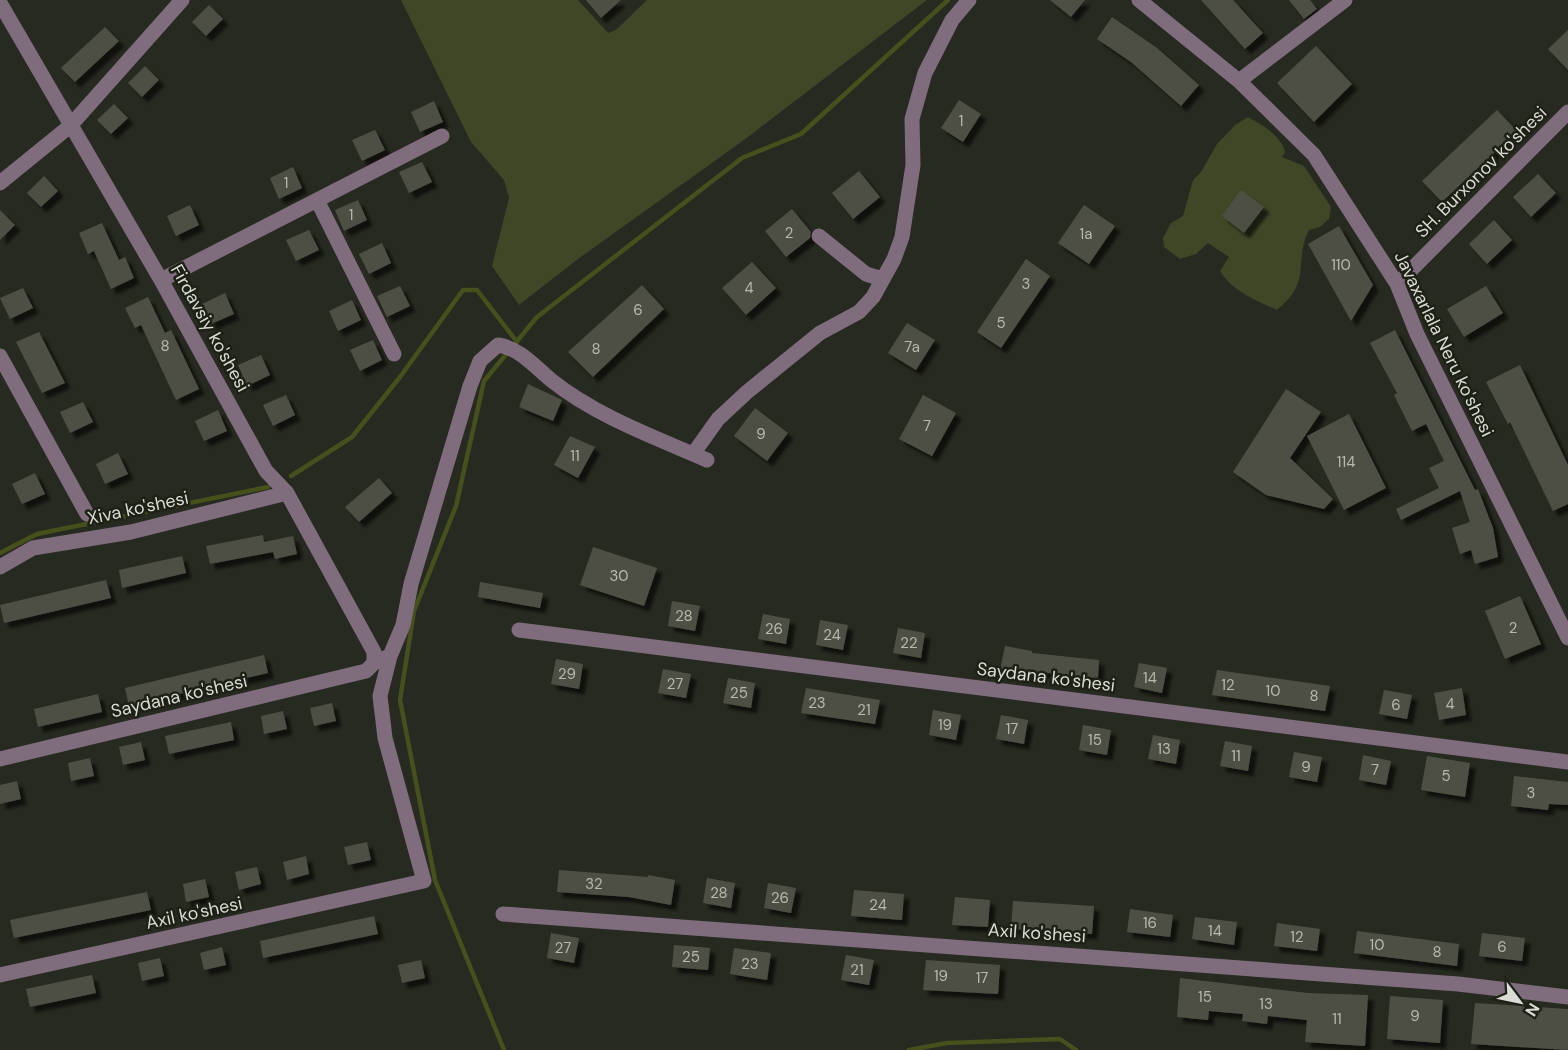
<svg xmlns="http://www.w3.org/2000/svg" width="1568" height="1050" font-family="'DM Sans',sans-serif">
  <style>
    .green { fill: #3f4727 }
    .lines { fill: none; stroke-linecap: round; stroke-linejoin: round }
    .stream { stroke: #45501d; stroke-width: 4.5 }
    .building { fill: #4d5045; filter: url(#shadow) }
    .minor { stroke: #7f6c7d; stroke-width: 15 }
    .labels { text-anchor: middle; dominant-baseline: central; stroke-width: 5; stroke-linejoin: round; paint-order: stroke }
    .number-label { font-size: 15px; fill: #b7b9b1 }
    .street-label { font-size: 18px; fill: #dadcd5; stroke: #1e2116 }
  </style>
  <defs>
    <filter id="shadow"><feDropShadow dx="5.5" dy="5.5" stdDeviation="1.5" flood-color="#0009"/></filter>
  </defs>
  <rect width="100%" height="100%" fill="#272a20"/>
  <!-- green -->
  <path class="green" d="M 401,0 L 578,0 L 608,33 L 616,30 L 647,0 L 927,0 L 744,140 L 578,259 L 519,305 L 492,266 L 509,198 L 504,180 L 471,142 Z
    M 1248,117 C 1262,125 1281,135 1285,152 L 1282,157 L 1304,166 L 1331,207 L 1329,219 L 1320,227 L 1309,230 C 1293,262 1313,281 1277,310 C 1257,301 1232,291 1220,271 L 1229,257 L 1208,243 L 1196,254 L 1180,259 L 1164,247 L 1163,238 L 1171,223 L 1183,216 L 1193,180 L 1201,172 L 1217,144 L 1235,125 Z"/>
  <g class="lines">
    <!-- stream -->
    <path class="stream" d="M 513,346 L 537,317 L 742,158 L 801,134 L 948,0
      M 291,476 L 352,437 L 400,377 L 463,290 L 477,290 L 517,342
      M 0,553 L 37,534 L 268,487
      M 504,1050 L 435,880 L 400,700 L 414,611 L 456,506 L 484,381 L 508,352
      M 909,1050 L 947,1043 L 1060,1039 L 1076,1050"/>
  </g>
  <!-- building -->
  <path class="building" d="M 586,0 L 621,0 L 601,18 Z
    M 1050,0 L 1085,0 L 1071,17 Z
    M 1201,0 L 1233,0 L 1263,33 L 1245,49 Z
    M 1289,0 L 1310,0 L 1317,9 L 1304,19 Z
    M 209,5 L 223,19 L 206,36 L 192,22 Z
    M 1112,17 L 1157,48 L 1199,85 L 1181,106 L 1131,62 L 1097,39 Z
    M 105,27 L 119,41 L 75,82 L 61,68 Z
    M 1568,30 L 1568,70 L 1548,49 Z
    M 1316,46 L 1352,84 L 1314,122 L 1277,83 Z
    M 145,66 L 159,80 L 142,97 L 128,83 Z
    M 959,100 L 981,114 L 963,142 L 941,128 Z
    M 434,101 L 443,122 L 420,132 L 411,112 Z
    M 114,104 L 128,118 L 111,134 L 97,120 Z
    M 1497,110 L 1517,131 L 1442,202 L 1422,181 Z
    M 375,130 L 385,150 L 362,161 L 352,140 Z
    M 422,162 L 432,182 L 409,193 L 399,172 Z
    M 293,167 L 302,188 L 279,199 L 270,178 Z
    M 859,171 L 880,197 L 853,219 L 832,193 Z
    M 1538,174 L 1556,193 L 1531,217 L 1513,197 Z
    M 44,176 L 58,191 L 41,207 L 27,193 Z
    M 1241,190 L 1264,207 L 1244,233 L 1222,216 Z
    M 358,200 L 367,220 L 344,231 L 335,210 Z
    M 190,205 L 199,225 L 176,236 L 167,216 Z
    M 1084,205 L 1115,226 L 1089,264 L 1058,243 Z
    M 792,209 L 811,232 L 810,238 L 786,257 L 765,231 Z
    M 0,210 L 15,225 L 0,240 Z
    M 1494,220 L 1512,240 L 1487,264 L 1469,244 Z
    M 102,223 L 119,260 L 125,257 L 134,278 L 111,289 L 94,251 L 88,254 L 79,233 Z
    M 1339,226 L 1373,285 L 1351,321 L 1308,244 Z
    M 309,230 L 319,250 L 296,261 L 286,240 Z
    M 382,243 L 391,263 L 369,274 L 359,254 Z
    M 1026,259 L 1050,276 L 1001,348 L 977,332 Z
    M 752,262 L 776,288 L 746,315 L 722,288 Z
    M 642,285 L 664,309 L 593,377 L 568,352 Z
    M 400,286 L 410,306 L 387,317 L 377,296 Z
    M 1486,286 L 1503,313 L 1464,337 L 1447,309 Z
    M 23,288 L 33,308 L 10,319 L 0,298 Z
    M 225,293 L 234,314 L 211,324 L 202,304 Z
    M 148,297 L 165,333 L 171,330 L 199,389 L 176,400 L 141,325 L 135,328 L 125,308 Z
    M 352,300 L 361,320 L 338,331 L 329,311 Z
    M 907,323 L 935,340 L 916,370 L 888,353 Z
    M 1395,330 L 1475,490 L 1478,489 L 1493,528 L 1498,557 L 1475,564 L 1471,550 L 1460,554 L 1452,528 L 1470,522 L 1460,491 L 1401,520 L 1396,509 L 1439,488 L 1429,468 L 1444,461 L 1426,424 L 1412,431 L 1394,395 L 1397,393 L 1370,343 Z
    M 39,332 L 65,383 L 42,393 L 16,342 Z
    M 373,340 L 382,360 L 360,371 L 350,350 Z
    M 261,355 L 270,375 L 247,386 L 238,365 Z
    M 1520,365 L 1568,465 L 1568,504 L 1553,511 L 1510,422 L 1508,424 L 1486,382 Z
    M 528,384 L 562,400 L 553,421 L 519,407 Z
    M 1286,389 L 1321,412 L 1290,458 L 1333,499 L 1324,509 L 1266,495 L 1233,472 Z
    M 286,395 L 295,415 L 273,426 L 263,405 Z
    M 923,395 L 956,413 L 932,456 L 899,439 Z
    M 83,402 L 93,422 L 70,433 L 60,412 Z
    M 755,408 L 788,433 L 767,461 L 734,436 Z
    M 218,410 L 227,431 L 204,441 L 195,421 Z
    M 1349,414 L 1386,488 L 1344,510 L 1307,436 Z
    M 570,436 L 595,447 L 578,478 L 554,465 Z
    M 118,453 L 128,474 L 105,484 L 96,464 Z
    M 35,473 L 45,494 L 22,504 L 12,484 Z
    M 379,478 L 392,493 L 359,522 L 345,507 Z
    M 263,535 L 264,542 L 293,536 L 297,554 L 275,559 L 273,552 L 210,564 L 206,546 Z
    M 593,547 L 657,568 L 644,606 L 580,585 Z
    M 182,556 L 186,573 L 122,588 L 119,570 Z
    M 106,580 L 111,598 L 4,623 L 0,605 Z
    M 480,582 L 543,593 L 540,608 L 478,597 Z
    M 1520,596 L 1541,644 L 1505,659 L 1485,611 Z
    M 672,601 L 700,606 L 695,631 L 668,626 Z
    M 763,614 L 790,619 L 786,644 L 758,639 Z
    M 820,620 L 848,625 L 843,650 L 816,645 Z
    M 898,628 L 925,633 L 921,658 L 893,653 Z
    M 1005,646 L 1032,651 L 1032,653 L 1099,660 L 1098,678 L 1028,671 L 1028,675 L 1000,670 Z
    M 264,655 L 268,673 L 129,706 L 125,688 Z
    M 556,659 L 583,664 L 579,689 L 551,684 Z
    M 1139,663 L 1167,668 L 1162,693 L 1134,687 Z
    M 663,669 L 691,674 L 686,698 L 658,693 Z
    M 1217,670 L 1330,686 L 1325,711 L 1212,695 Z
    M 728,678 L 755,683 L 751,708 L 723,703 Z
    M 806,688 L 880,700 L 875,724 L 801,713 Z
    M 1462,688 L 1466,715 L 1439,720 L 1434,693 Z
    M 1384,690 L 1412,695 L 1407,719 L 1379,714 Z
    M 98,694 L 102,712 L 38,727 L 34,709 Z
    M 332,703 L 336,721 L 314,726 L 310,708 Z
    M 933,710 L 961,715 L 956,740 L 929,735 Z
    M 283,711 L 287,729 L 264,734 L 261,716 Z
    M 1001,715 L 1028,720 L 1024,744 L 996,739 Z
    M 231,722 L 234,740 L 169,754 L 165,736 Z
    M 1083,725 L 1111,730 L 1107,755 L 1079,750 Z
    M 1153,735 L 1180,740 L 1176,764 L 1148,759 Z
    M 1225,741 L 1252,746 L 1248,771 L 1220,766 Z
    M 141,742 L 145,760 L 123,765 L 119,747 Z
    M 1294,752 L 1322,757 L 1317,782 L 1289,777 Z
    M 1363,755 L 1391,761 L 1386,785 L 1359,780 Z
    M 1427,756 L 1470,763 L 1465,797 L 1421,790 Z
    M 90,758 L 94,776 L 71,781 L 68,763 Z
    M 1514,776 L 1568,782 L 1568,805 L 1549,804 L 1548,810 L 1511,806 Z
    M 17,781 L 21,799 L 0,804 L 0,785 Z
    M 367,842 L 371,860 L 348,865 L 344,847 Z
    M 306,856 L 309,874 L 287,880 L 283,862 Z
    M 257,867 L 261,884 L 239,890 L 235,872 Z
    M 559,870 L 648,877 L 648,875 L 675,880 L 671,905 L 629,897 L 557,892 Z
    M 707,878 L 735,883 L 731,908 L 703,903 Z
    M 205,879 L 209,897 L 186,902 L 183,884 Z
    M 768,883 L 796,888 L 791,913 L 764,908 Z
    M 854,890 L 904,894 L 902,920 L 851,916 Z
    M 147,892 L 151,910 L 14,938 L 10,920 Z
    M 955,897 L 990,900 L 988,927 L 952,925 Z
    M 1013,901 L 1094,906 L 1092,934 L 1011,929 Z
    M 1130,909 L 1173,915 L 1170,937 L 1127,932 Z
    M 374,916 L 378,934 L 263,958 L 260,941 Z
    M 1195,917 L 1237,922 L 1234,945 L 1192,939 Z
    M 1277,923 L 1320,929 L 1317,951 L 1274,946 Z
    M 1357,931 L 1459,944 L 1457,966 L 1354,953 Z
    M 551,933 L 579,938 L 574,963 L 547,958 Z
    M 1482,933 L 1525,938 L 1522,961 L 1479,956 Z
    M 674,945 L 710,948 L 708,970 L 672,967 Z
    M 222,947 L 226,965 L 204,970 L 200,953 Z
    M 734,948 L 771,953 L 767,980 L 730,974 Z
    M 846,955 L 874,960 L 869,985 L 841,980 Z
    M 160,958 L 164,976 L 142,981 L 138,963 Z
    M 421,960 L 425,978 L 402,983 L 398,965 Z
    M 926,960 L 1000,965 L 998,994 L 923,990 Z
    M 92,975 L 96,993 L 30,1007 L 26,989 Z
    M 1180,978 L 1308,993 L 1368,995 L 1365,1046 L 1305,1042 L 1307,1020 L 1268,1016 L 1267,1024 L 1242,1021 L 1243,1014 L 1209,1011 L 1208,1020 L 1177,1017 Z
    M 1390,996 L 1443,1000 L 1440,1043 L 1387,1039 Z
    M 1475,1003 L 1568,1009 L 1568,1050 L 1471,1044 Z"/>
  <g class="lines">
    <!-- minor -->
    <path class="minor" d="M 1139,0 L 1239,81 L 1314,155 L 1397,284 L 1417,334 L 1568,638
      M 0,3 L 161,280 L 266,471 L 287,493 L 374,652 L 374,663 L 366,671 L 0,759
      M 1239,81 L 1345,0
      M 0,183 L 70,126 L 182,0
      M 317,200 L 394,354
      M 819,236 L 866,274 L 882,279
      M 161,280 L 442,136
      M 1397,284 L 1568,112
      M 0,356 L 87,514
      M 693,454 L 718,419 L 747,392 L 820,333 L 859,312 L 873,297 L 894,259 L 902,237 L 913,165 L 912,119 L 925,73 L 952,20 L 969,0
      M 0,567 L 33,548 L 131,532 L 287,493
      M 519,630 L 1568,762
      M 383,659 L 390,656 L 403,625 L 411,584 L 470,386 L 480,361 L 498,345 C 520,348 535,367 551,380 C 596,416 654,437 707,460
      M 503,914 L 1458,984 L 1568,997
      M 0,975 L 424,881 L 385,738 L 380,696 L 390,656"/>
  </g>
  <g class="labels">
    <!-- number labels -->
    <g class="number-label">
      <text x="961" y="121">1</text>
      <text x="286" y="183">1</text>
      <text x="351" y="215">1</text>
      <text x="789" y="233">2</text>
      <text x="1086" y="234">1a</text>
      <text x="1341" y="265">110</text>
      <text x="1026" y="284">3</text>
      <text x="749" y="288">4</text>
      <text x="638" y="310">6</text>
      <text x="1001" y="323">5</text>
      <text x="165" y="346">8</text>
      <text x="912" y="347">7a</text>
      <text x="596" y="349">8</text>
      <text x="927" y="426">7</text>
      <text x="761" y="434">9</text>
      <text x="575" y="456">11</text>
      <text x="1346" y="462">114</text>
      <text x="619" y="576">30</text>
      <text x="684" y="616">28</text>
      <text x="1513" y="628">2</text>
      <text x="774" y="629">26</text>
      <text x="832" y="635">24</text>
      <text x="909" y="643">22</text>
      <text x="567" y="674">29</text>
      <text x="1150" y="678">14</text>
      <text x="675" y="684">27</text>
      <text x="1228" y="685">12</text>
      <text x="1273" y="691">10</text>
      <text x="739" y="693">25</text>
      <text x="1314" y="696">8</text>
      <text x="817" y="703">23</text>
      <text x="1450" y="704">4</text>
      <text x="1396" y="705">6</text>
      <text x="864" y="710">21</text>
      <text x="945" y="725">19</text>
      <text x="1012" y="729">17</text>
      <text x="1095" y="740">15</text>
      <text x="1164" y="749">13</text>
      <text x="1236" y="756">11</text>
      <text x="1306" y="767">9</text>
      <text x="1375" y="770">7</text>
      <text x="1446" y="776">5</text>
      <text x="1531" y="793">3</text>
      <text x="594" y="884">32</text>
      <text x="719" y="893">28</text>
      <text x="780" y="898">26</text>
      <text x="878" y="905">24</text>
      <text x="1150" y="923">16</text>
      <text x="1215" y="931">14</text>
      <text x="1297" y="937">12</text>
      <text x="1377" y="945">10</text>
      <text x="1502" y="947">6</text>
      <text x="563" y="948">27</text>
      <text x="1437" y="952">8</text>
      <text x="691" y="957">25</text>
      <text x="750" y="964">23</text>
      <text x="857" y="970">21</text>
      <text x="941" y="976">19</text>
      <text x="982" y="978">17</text>
      <text x="1205" y="997">15</text>
      <text x="1266" y="1004">13</text>
      <text x="1415" y="1016">9</text>
      <text x="1337" y="1019">11</text>
    </g>
    <!-- street labels -->
    <g class="street-label">
      <text transform="translate(1481 172) rotate(-45)">SH. Burxonov ko'shesi</text>
      <text transform="translate(210 328) rotate(61)">Firdavsiy ko'shesi</text>
      <text transform="translate(1444 344) rotate(64)">Javaxarlala Neru ko'shesi</text>
      <text transform="translate(138 508) rotate(-12)">Xiva ko'shesi</text>
      <text transform="translate(1046 677) rotate(7)">Saydana ko'shesi</text>
      <text transform="translate(179 696) rotate(-13)">Saydana ko'shesi</text>
      <text transform="translate(194 913) rotate(-12)">Axil ko'shesi</text>
      <text transform="translate(1037 933) rotate(4)">Axil ko'shesi</text>
    </g>
  </g>
  <!-- north arrow -->
  <g transform="translate(1520 1002) rotate(122)" stroke="#1e2116" stroke-width="4.5" paint-order="stroke">
  <path d="M0-4.5L10 22L0 15L-10 22Z" fill="#dadcd5"/>
  <text y="-9" font-size="16" font-weight="bold" text-anchor="middle" fill="#dadcd5">N</text>
  </g>
</svg>
